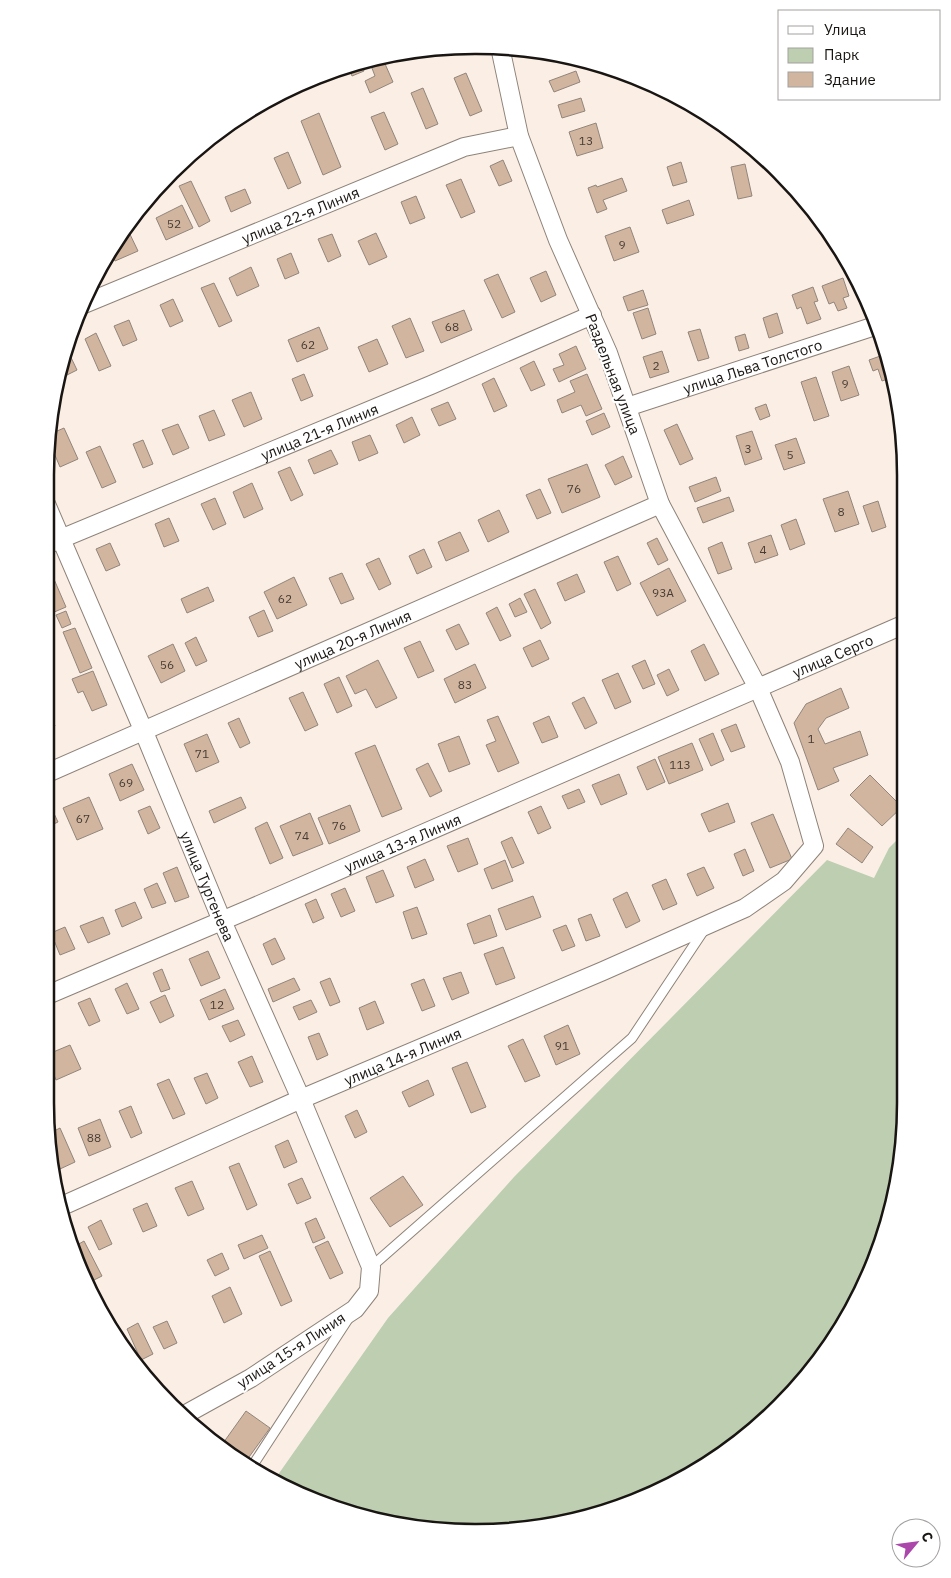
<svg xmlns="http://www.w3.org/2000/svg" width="951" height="1578" font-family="'IBM Plex Sans',sans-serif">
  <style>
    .green { fill: #bdceb1 }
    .building { fill: #d1b59f; stroke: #91857c }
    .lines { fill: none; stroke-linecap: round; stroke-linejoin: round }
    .service-casing { stroke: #8d8279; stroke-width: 11 }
    .minor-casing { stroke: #8d8279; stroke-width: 20 }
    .service { stroke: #fff; stroke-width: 9 }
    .minor { stroke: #fff; stroke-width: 18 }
    .labels { text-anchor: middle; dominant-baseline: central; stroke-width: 4.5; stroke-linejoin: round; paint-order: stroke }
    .number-label { font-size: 12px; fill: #473d35 }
    .street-label { font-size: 15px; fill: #191512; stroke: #fff }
    .rim { fill: none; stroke: #191512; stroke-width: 2.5 }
  </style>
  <rect width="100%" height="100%" fill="#fbefe5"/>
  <!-- green -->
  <path class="green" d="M 905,832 L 905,1131 L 883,1241 L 833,1342 L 737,1444 L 614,1510 L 475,1533 L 337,1510 L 275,1479 L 388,1318 L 514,1177 L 827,860 L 874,878 L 889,848 Z"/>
  <!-- building -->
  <path class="building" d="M 382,57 L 393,82 L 370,93 L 365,81 L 375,76 L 370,63 Z
    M 361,63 L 364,71 L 352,76 L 348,66 Z
    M 576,71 L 580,82 L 554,92 L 549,81 Z
    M 466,73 L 482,111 L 470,116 L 454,78 Z
    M 423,88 L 438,124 L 426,129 L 411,93 Z
    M 581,98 L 585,111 L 562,118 L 558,105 Z
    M 384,112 L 398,144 L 385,150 L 371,117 Z
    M 319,113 L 341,167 L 323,175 L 301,121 Z
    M 596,123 L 603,148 L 577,156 L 569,132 Z
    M 288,152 L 301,183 L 288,189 L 274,158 Z
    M 503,160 L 512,181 L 499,186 L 490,166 Z
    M 681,162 L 687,182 L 673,186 L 667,167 Z
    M 745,164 L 752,196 L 738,199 L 731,167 Z
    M 622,178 L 627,191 L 603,200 L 607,209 L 597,213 L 588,188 L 596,185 L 597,187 Z
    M 461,179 L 475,212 L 461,218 L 446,185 Z
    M 191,181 L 210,221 L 199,227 L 179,186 Z
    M 245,189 L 251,203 L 231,212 L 225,197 Z
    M 416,196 L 425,218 L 410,224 L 401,202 Z
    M 689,200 L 694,215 L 667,224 L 662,210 Z
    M 182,205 L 193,228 L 166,240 L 156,218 Z
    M 126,226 L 138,251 L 115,261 L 110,251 L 118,236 Z
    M 630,227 L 639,252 L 614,261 L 605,236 Z
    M 376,233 L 387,257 L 369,265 L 358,241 Z
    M 332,234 L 341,256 L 328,262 L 318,239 Z
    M 291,253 L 299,273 L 285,279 L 277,259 Z
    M 251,267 L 259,286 L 237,296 L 229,278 Z
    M 546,271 L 556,295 L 541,302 L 530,278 Z
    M 498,274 L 515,312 L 502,318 L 484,280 Z
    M 843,278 L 849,296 L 843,298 L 847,308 L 838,311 L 834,302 L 829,304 L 822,286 Z
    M 214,283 L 232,321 L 219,327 L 201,288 Z
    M 813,287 L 818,301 L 814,302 L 821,319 L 807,324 L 801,307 L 797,309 L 792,295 Z
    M 643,290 L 648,305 L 628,311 L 623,297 Z
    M 173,299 L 183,321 L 170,327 L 160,305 Z
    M 648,308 L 656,334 L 642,339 L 633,313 Z
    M 464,310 L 472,330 L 441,343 L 432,322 Z
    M 777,313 L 783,333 L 769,338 L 763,318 Z
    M 410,318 L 424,351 L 406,358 L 392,326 Z
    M 129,320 L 137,340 L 123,346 L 114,326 Z
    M 319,327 L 328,349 L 297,362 L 288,340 Z
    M 700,329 L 709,358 L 698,361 L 688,332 Z
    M 96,333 L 111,366 L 99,371 L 85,339 Z
    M 745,334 L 749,348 L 739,351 L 735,337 Z
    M 377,339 L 388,364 L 369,372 L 358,347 Z
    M 576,346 L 586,369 L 559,382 L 553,369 L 564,365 L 559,354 Z
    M 66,347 L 77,370 L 65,376 L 61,369 Z
    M 662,351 L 669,372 L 650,378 L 643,357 Z
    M 886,354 L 891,378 L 882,381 L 878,369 L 873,371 L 869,360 Z
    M 534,361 L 545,385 L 531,391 L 520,368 Z
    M 849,366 L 859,395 L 841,401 L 832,372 Z
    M 304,374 L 313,396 L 301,401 L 292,379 Z
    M 587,374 L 602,409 L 586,416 L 581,405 L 562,413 L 557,400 L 575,392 L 570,381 Z
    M 816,377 L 829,416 L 814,421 L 801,382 Z
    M 494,378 L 507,406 L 494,412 L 482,384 Z
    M 251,392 L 262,419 L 244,427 L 232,400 Z
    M 448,402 L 456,419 L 439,426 L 431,409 Z
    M 766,404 L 770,416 L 760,420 L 755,408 Z
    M 214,410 L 225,435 L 209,441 L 199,416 Z
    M 604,413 L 610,427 L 592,435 L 586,421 Z
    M 412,417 L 420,435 L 404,443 L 396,425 Z
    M 178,424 L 189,448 L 173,455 L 162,430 Z
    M 677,424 L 693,459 L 680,465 L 664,430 Z
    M 64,428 L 78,459 L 60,467 L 48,439 L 48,435 Z
    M 752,431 L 762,459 L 745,465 L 736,436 Z
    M 370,435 L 378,453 L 359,461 L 352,442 Z
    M 796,438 L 805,463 L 784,470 L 775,445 Z
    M 143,440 L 153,464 L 143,468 L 133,444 Z
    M 100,446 L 116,482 L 102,488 L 86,452 Z
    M 331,450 L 338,464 L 314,474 L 308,460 Z
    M 623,456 L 632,477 L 615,485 L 605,465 Z
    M 587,464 L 600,497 L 562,513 L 548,479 Z
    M 290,467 L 303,495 L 291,501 L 278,472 Z
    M 716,477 L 721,491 L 695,502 L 689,487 Z
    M 252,483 L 263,509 L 244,518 L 233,492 Z
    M 540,489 L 551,513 L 537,519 L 526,495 Z
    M 848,491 L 859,524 L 835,532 L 823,499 Z
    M 729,497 L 734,511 L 703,523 L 697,508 Z
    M 905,497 L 905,515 L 904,515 L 900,499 Z
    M 215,498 L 226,524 L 213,530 L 201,504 Z
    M 878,501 L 886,527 L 872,532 L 863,506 Z
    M 499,510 L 509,532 L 488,542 L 478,520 Z
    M 169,518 L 179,541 L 164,547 L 155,524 Z
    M 796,519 L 805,544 L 790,550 L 781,525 Z
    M 460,532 L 469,551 L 446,561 L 438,542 Z
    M 771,535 L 778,555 L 755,563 L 748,543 Z
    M 657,538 L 668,560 L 658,565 L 647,543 Z
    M 722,542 L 732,569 L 718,574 L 708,548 Z
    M 110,543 L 120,565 L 106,571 L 96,549 Z
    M 424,549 L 432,567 L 417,574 L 409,556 Z
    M 618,556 L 631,584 L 617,591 L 604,562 Z
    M 379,558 L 391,584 L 379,590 L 366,564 Z
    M 669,568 L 686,601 L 657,616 L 640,583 Z
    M 50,570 L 66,607 L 52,613 L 46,598 L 46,572 Z
    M 342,573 L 354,599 L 341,604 L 329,578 Z
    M 577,574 L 585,592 L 565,601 L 557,583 Z
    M 294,577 L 307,605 L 277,619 L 264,592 Z
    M 208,587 L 214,601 L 187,613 L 181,599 Z
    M 535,589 L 551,623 L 541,629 L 524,594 Z
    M 520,598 L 527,612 L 515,617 L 509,604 Z
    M 497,607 L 511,636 L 500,641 L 486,613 Z
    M 264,610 L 273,631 L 258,637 L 249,617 Z
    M 66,611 L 71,624 L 62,628 L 56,615 Z
    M 459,624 L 469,644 L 456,650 L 446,630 Z
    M 75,628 L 92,668 L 80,673 L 63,632 Z
    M 196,637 L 207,661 L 196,666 L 185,643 Z
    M 540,640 L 549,659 L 532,667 L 523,648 Z
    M 420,641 L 434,671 L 418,678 L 404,648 Z
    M 173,644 L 185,671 L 161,683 L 148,656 Z
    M 704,644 L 719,674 L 705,681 L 691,651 Z
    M 378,660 L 397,698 L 376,708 L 366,689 L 355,694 L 346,676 Z
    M 645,660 L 655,684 L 643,689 L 632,666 Z
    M 475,664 L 486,688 L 455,703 L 444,679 Z
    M 669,669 L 679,690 L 667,696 L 657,675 Z
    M 93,671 L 107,705 L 92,711 L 83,691 L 78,693 L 72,679 Z
    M 618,673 L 631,702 L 615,709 L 602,680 Z
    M 339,677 L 352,706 L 337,713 L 324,684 Z
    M 841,688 L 849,708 L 826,718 L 818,729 L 825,744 L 860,731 L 868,755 L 833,768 L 839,781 L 818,790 L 794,723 L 806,704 Z
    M 303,692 L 318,725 L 305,731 L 289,698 Z
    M 584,697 L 597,723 L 585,729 L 572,703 Z
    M 46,708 L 47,708 L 55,726 L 46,730 Z
    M 498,716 L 519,763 L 498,772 L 486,745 L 496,741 L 487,720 Z
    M 549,716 L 558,737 L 542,743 L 533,723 Z
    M 239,718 L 250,743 L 240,748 L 228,723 Z
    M 736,724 L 745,747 L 731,752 L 721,730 Z
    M 713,733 L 724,760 L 711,766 L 699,739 Z
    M 207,734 L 219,762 L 196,772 L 184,744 Z
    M 459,736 L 470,764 L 449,772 L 438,744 Z
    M 692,743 L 703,770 L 669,784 L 658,757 Z
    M 375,745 L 402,809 L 382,817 L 355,753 Z
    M 655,759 L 665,782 L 647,790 L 637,767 Z
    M 428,763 L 442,791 L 430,797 L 416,769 Z
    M 132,764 L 144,790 L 120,801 L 109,774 Z
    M 619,774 L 627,794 L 601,805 L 592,785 Z
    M 870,775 L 902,807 L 882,826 L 850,795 Z
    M 579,789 L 585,802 L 568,809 L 562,796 Z
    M 89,797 L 103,829 L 77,840 L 63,808 Z
    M 241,797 L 246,808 L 214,823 L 209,811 Z
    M 48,801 L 58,822 L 45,828 L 45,802 Z
    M 728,803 L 735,822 L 709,832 L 701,814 Z
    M 350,805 L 360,831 L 329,844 L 318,818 Z
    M 150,806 L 160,828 L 148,834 L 138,811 Z
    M 541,806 L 551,828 L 538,834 L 528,812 Z
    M 310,813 L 323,844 L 293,856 L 280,826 Z
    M 773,814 L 792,859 L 770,868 L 751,823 Z
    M 267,822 L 283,858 L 270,864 L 255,828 Z
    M 848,828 L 873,847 L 862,863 L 836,844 Z
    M 512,837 L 524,863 L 512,868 L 501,842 Z
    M 468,838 L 478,864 L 458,872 L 447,846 Z
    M 745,849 L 754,871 L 743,876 L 734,854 Z
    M 425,859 L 434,880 L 415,888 L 407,867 Z
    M 505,860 L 513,881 L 492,889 L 484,869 Z
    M 177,867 L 189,897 L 175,902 L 163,873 Z
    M 704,867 L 714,888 L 697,896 L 687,874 Z
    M 383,870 L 394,896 L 376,903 L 366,877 Z
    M 666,879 L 677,904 L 663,910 L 652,885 Z
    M 157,883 L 166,903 L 152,908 L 144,889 Z
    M 345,888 L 355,911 L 341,917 L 331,894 Z
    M 627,892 L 640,921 L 626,928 L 613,899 Z
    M 533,896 L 541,917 L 506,930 L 498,909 Z
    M 316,899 L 324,918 L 313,923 L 305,904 Z
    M 135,902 L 142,918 L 122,927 L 115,910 Z
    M 417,907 L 427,934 L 412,939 L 403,912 Z
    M 591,914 L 600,936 L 586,941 L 578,919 Z
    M 490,915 L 497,936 L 474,944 L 467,924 Z
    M 103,917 L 110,934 L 88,943 L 80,926 Z
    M 566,925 L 575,946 L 562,951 L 553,930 Z
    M 65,927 L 75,949 L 60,955 L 51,933 Z
    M 275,938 L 285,959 L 272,965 L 263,944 Z
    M 503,947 L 515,978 L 496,985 L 484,954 Z
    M 208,951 L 220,978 L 201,986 L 189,959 Z
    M 162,969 L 170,989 L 161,992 L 153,973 Z
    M 461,972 L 469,993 L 452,1000 L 443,978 Z
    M 294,978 L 300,990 L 273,1002 L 268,989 Z
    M 330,978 L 340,1002 L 330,1006 L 320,982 Z
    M 424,979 L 435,1006 L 422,1011 L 411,984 Z
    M 127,983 L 139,1009 L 127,1014 L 115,989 Z
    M 225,989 L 234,1009 L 209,1020 L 200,1000 Z
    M 165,995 L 174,1016 L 160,1023 L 150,1002 Z
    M 90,998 L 100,1021 L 89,1026 L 78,1003 Z
    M 311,1000 L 317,1012 L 299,1020 L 293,1007 Z
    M 375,1001 L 384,1023 L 367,1030 L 359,1008 Z
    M 238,1020 L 245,1035 L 230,1042 L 222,1026 Z
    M 568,1025 L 580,1054 L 556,1065 L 544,1036 Z
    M 319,1033 L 328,1055 L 317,1060 L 308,1037 Z
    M 523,1039 L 540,1076 L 525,1082 L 508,1046 Z
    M 70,1045 L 81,1069 L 56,1080 L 46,1055 Z
    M 252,1056 L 263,1082 L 250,1087 L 238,1062 Z
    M 467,1062 L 486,1107 L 471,1113 L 452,1068 Z
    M 207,1073 L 218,1098 L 206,1104 L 194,1078 Z
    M 169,1079 L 185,1114 L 173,1119 L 157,1084 Z
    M 428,1080 L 434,1095 L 409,1107 L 402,1092 Z
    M 131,1106 L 142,1133 L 131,1138 L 119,1111 Z
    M 357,1110 L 367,1132 L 355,1138 L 345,1116 Z
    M 100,1119 L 111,1147 L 89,1156 L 78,1128 Z
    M 60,1128 L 75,1162 L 60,1169 L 53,1154 L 50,1133 Z
    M 288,1140 L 297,1162 L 284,1168 L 275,1146 Z
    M 239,1163 L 257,1205 L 247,1210 L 229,1167 Z
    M 403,1176 L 423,1205 L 390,1227 L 370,1198 Z
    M 302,1178 L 311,1198 L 297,1204 L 288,1184 Z
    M 192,1181 L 204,1209 L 188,1216 L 175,1188 Z
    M 147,1203 L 157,1226 L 143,1232 L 133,1209 Z
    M 316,1218 L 325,1238 L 313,1243 L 305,1223 Z
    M 101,1220 L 112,1244 L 99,1250 L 88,1227 Z
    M 262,1235 L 268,1248 L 244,1259 L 238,1245 Z
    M 84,1241 L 102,1276 L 90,1282 L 72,1248 Z
    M 328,1241 L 343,1273 L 330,1279 L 315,1247 Z
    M 270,1251 L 292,1301 L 281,1306 L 259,1256 Z
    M 222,1253 L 229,1269 L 215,1276 L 207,1260 Z
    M 230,1287 L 242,1314 L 224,1323 L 212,1296 Z
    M 167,1321 L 177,1343 L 164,1349 L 153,1327 Z
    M 138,1323 L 153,1354 L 141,1360 L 127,1329 Z
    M 246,1411 L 270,1428 L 244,1464 L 236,1460 L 221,1446 Z"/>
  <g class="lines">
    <!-- service casing -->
    <g class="service-casing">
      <path id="service" d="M 371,1267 L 632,1038 L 704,930
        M 251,1468 L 348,1319"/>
    </g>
    <!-- minor casing -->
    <g class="minor-casing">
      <g id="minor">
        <path id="s1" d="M 84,304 L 464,147 L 519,136"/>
        <path id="s2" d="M 627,407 L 878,325"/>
        <path id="s3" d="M 46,504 L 144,732 L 222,921 L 301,1099 L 371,1267 L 369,1291 L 355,1309 L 251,1378 L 186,1414"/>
        <path id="s4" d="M 46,545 L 431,385 L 592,315"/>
        <path id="s5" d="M 45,774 L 660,504"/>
        <path id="s6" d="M 45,996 L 252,908 L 905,624"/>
        <path id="s7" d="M 62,1206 L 301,1099 L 603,971 L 745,908 L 784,881 L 814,846 L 790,762 L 758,688 L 660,504 L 608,353 L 558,240 L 519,136 L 500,47"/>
      </g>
    </g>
    <!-- service -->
    <use href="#service" class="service"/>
    <!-- minor -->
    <use href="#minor" class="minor"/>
  </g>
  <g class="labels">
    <!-- number labels -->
    <g class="number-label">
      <text x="586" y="140">13</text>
      <text x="174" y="223">52</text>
      <text x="622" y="244">9</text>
      <text x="452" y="326">68</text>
      <text x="308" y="344">62</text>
      <text x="656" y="365">2</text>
      <text x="845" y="383">9</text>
      <text x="748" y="448">3</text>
      <text x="790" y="454">5</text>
      <text x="574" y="488">76</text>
      <text x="841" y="511">8</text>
      <text x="763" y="549">4</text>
      <text x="663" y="592">93А</text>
      <text x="285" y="598">62</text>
      <text x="167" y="664">56</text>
      <text x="465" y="684">83</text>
      <text x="811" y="738">1</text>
      <text x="202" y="753">71</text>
      <text x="680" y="764">113</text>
      <text x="126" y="782">69</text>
      <text x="83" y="818">67</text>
      <text x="339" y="825">76</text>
      <text x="302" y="835">74</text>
      <text x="217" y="1004">12</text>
      <text x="562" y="1045">91</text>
      <text x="94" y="1137">88</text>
    </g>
    <!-- street labels -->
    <g class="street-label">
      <text stroke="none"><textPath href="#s1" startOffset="234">улица 22-я Линия</textPath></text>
      <text stroke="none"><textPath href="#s2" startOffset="132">улица Льва Толстого</textPath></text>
      <text transform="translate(613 374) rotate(69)">Раздельная улица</text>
      <text stroke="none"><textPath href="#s4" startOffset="296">улица 21-я Линия</textPath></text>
      <text stroke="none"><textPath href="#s5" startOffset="336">улица 20-я Линия</textPath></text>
      <text stroke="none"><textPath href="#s6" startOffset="858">улица Серго</textPath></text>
      <text stroke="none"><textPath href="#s6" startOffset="389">улица 13-я Линия</textPath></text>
      <text stroke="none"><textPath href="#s3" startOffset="415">улица Тургенева</textPath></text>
      <text stroke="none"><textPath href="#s7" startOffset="372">улица 14-я Линия</textPath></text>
      <text transform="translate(291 1350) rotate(-33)">улица 15-я Линия</text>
    </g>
  </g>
  <!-- crop -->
  <path d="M0 0H951V1578H0ZM475 54H476A421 421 0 0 1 897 475V1103A421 421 0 0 1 476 1524H475A421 421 0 0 1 54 1103V475A421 421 0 0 1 475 54Z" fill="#fff" fill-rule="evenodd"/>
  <path class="rim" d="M475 54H476A421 421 0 0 1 897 475V1103A421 421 0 0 1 476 1524H475A421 421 0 0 1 54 1103V475A421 421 0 0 1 475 54Z"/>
  <!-- legend -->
  <rect x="778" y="10" width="162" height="90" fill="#ffffff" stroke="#a3a1a0"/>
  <rect x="788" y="26" width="25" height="8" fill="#ffffff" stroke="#a3a1a0"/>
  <text x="824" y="35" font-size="15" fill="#191512">Улица</text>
  <rect x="788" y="48" width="25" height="15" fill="#bdceb1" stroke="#a3a1a0"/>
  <text x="824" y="60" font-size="15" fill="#191512">Парк</text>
  <rect x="788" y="72" width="25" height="15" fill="#d1b59f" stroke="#a3a1a0"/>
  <text x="824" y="85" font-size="15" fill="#191512">Здание</text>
  <!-- north arrow -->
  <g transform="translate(916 1543) rotate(61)"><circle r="24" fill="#ffffff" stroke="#a3a1a0"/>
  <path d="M0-4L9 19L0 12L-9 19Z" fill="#ab46ab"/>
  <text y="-8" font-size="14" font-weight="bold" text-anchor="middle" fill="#191512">С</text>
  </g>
</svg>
